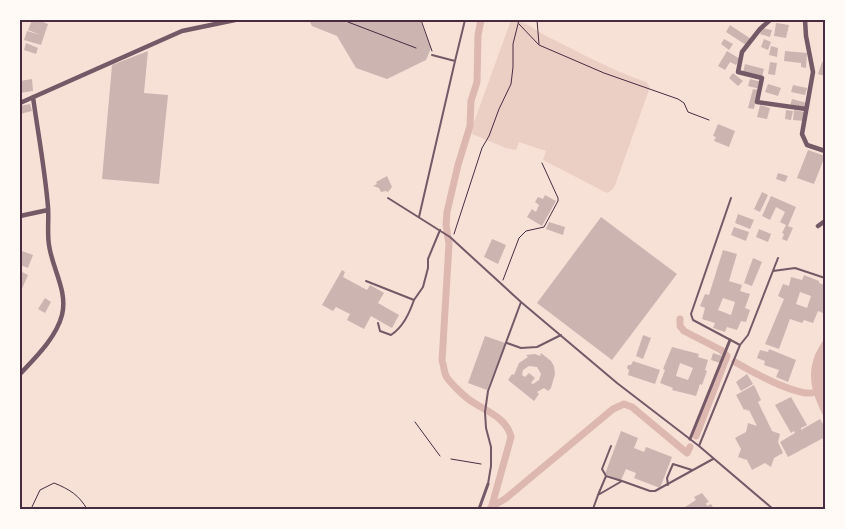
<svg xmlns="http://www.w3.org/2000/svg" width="845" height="529" font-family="'PT Sans Narrow',sans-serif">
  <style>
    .green { fill: #ebcfc5 }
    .water { fill: #dcb8b0 }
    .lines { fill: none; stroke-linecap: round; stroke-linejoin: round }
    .canal { stroke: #dcb8b0; stroke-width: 7 }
    .building { fill: #ccb4b1; fill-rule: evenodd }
    .path { stroke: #4a2c40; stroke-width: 1 }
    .service { stroke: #755966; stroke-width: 2 }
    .pedestrian { stroke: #755966; stroke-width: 3 }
    .minor { stroke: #755966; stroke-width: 4.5 }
    .neatline { fill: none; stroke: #4a2c40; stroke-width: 2 }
  </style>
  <rect width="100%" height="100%" fill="#f7e1d7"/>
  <!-- green -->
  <path class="green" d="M 511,20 C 524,20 535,30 546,36 C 579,52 611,70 646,82 L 650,87 L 617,180 C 615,186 613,190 607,193 L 543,160 L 546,151 L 519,142 L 516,150 L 506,148 L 472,134 L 473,125 Z"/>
  <!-- water -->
  <path class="water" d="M 825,338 L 825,419 C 810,391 803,367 825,338 Z"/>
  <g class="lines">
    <!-- canal -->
    <path class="canal" d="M 481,20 L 478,35 L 477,82 L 471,101 L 470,126 L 458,165 L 447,212 L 446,225 L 449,244 L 442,361 C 444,365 444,372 446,376 C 450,383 465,397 471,401 C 486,411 507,418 511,437 L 491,509
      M 680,319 L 680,326 L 684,331 L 721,350 L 727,356 L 696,436
      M 735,362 C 752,372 794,395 812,393
      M 491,507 L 505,499 L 613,409 L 624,404 L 632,407 L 687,453 L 690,447"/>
  </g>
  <!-- building -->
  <path class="building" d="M 32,20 L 38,20 L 48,24 L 41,45 L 24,40 L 27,31 L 41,35 L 28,30 Z
    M 309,20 L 322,20 L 323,22 L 324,20 L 420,20 L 431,48 L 426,60 L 387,79 L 356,68 L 337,36 L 312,26 Z
    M 776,23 L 789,25 L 786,38 L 774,36 Z
    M 730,25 L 751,39 L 746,45 L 726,32 Z
    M 762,28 L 772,30 L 770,37 L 760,34 Z
    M 724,39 L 733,44 L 729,50 L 721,44 Z
    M 764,39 L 771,42 L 768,50 L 761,47 Z
    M 26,43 L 38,48 L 36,54 L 24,50 Z
    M 771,46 L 778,48 L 777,57 L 769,55 Z
    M 148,51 L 144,93 L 168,95 L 159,184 L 102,179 L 112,65 Z
    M 727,51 L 740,59 L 736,65 L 730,62 L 725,70 L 718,66 Z
    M 785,51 L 807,53 L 806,68 L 801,67 L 801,63 L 784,61 Z
    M 770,62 L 777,63 L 775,75 L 768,74 Z
    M 822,62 L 825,63 L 825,76 L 818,74 Z
    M 745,64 L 764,69 L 762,77 L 743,73 Z
    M 733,73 L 743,81 L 738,86 L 729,78 Z
    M 32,79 L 33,91 L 20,93 L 20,81 Z
    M 750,79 L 762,82 L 760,89 L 748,86 Z
    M 768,84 L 781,88 L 778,96 L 765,92 Z
    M 793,85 L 807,88 L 805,95 L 791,92 Z
    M 753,89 L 758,90 L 754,109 L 748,108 Z
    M 792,99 L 807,103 L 805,110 L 790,106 Z
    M 30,104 L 32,111 L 20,114 L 20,106 Z
    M 760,105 L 770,108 L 767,119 L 757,117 Z
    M 786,110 L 793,111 L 791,120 L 785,119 Z
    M 794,110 L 805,112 L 804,121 L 793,120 Z
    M 718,124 L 735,131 L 729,147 L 714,141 L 716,137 L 713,136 Z
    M 808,150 L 825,156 L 814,184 L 797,178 Z
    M 778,173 L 788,176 L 785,182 L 776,179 Z
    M 387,176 L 392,187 L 388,192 L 386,191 L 381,192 L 379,188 L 373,186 L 377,184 L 376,182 Z
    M 762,192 L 768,195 L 760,212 L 754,209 Z
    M 545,195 L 556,201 L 542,226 L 527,217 L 532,209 L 536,212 L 539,205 L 535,202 L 538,197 L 543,199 Z
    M 771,196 L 796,207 L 788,226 L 793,228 L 787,241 L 782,239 L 784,234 L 782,233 L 786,225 L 780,222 L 785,212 L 776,207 L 770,220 L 762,216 Z
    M 738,214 L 754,220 L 750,229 L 735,223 Z
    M 601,217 L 677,274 L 612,360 L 537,303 Z
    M 549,222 L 565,227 L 563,235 L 546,229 Z
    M 734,227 L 749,232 L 746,241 L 731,235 Z
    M 759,229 L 771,234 L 768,242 L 756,237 Z
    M 492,239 L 506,245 L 498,264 L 484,257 Z
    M 723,250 L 737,254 L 729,281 L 742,285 L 740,291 L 750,294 L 745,308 L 750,310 L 746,322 L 741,321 L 737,330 L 727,327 L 725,332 L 713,328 L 715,323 L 702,319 L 705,308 L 700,306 L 705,294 L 709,295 ZM 723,298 L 735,302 L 731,315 L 718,310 Z
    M 22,251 L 33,255 L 28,268 L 20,265 L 20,257 Z
    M 753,258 L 762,262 L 752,286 L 744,283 Z
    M 342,270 L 345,272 L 343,277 L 367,290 L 370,285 L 384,293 L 378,303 L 399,315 L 392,328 L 371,316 L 364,329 L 347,320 L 350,314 L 336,307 L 333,311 L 322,305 Z
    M 20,271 L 28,275 L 21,291 L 20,290 Z
    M 804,275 L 819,281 L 819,283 L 825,285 L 825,307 L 823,313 L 818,311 L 813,323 L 804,320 L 802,323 L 790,319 L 779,349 L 765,344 L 784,299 L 778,296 L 783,284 L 789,286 L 791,277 L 802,280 ZM 800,292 L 811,296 L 807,308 L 796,304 Z
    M 45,298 L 51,302 L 45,313 L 38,309 Z
    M 643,335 L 651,338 L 643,359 L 636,356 Z
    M 485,336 L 505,343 L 487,390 L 468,383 Z
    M 672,347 L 699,354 L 698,357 L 708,360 L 705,370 L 707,371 L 702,385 L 700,384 L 696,396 L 672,390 L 673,388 L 660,383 L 665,370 L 663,369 ZM 680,363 L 693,368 L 688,380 L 676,376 Z
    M 769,349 L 796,360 L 788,382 L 776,377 L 779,370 L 764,365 L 765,361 L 757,358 L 760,350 L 768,352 Z
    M 541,353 L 551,361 L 554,366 L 555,374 L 551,388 L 548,391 L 544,388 L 537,392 L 539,394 L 534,401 L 508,380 L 512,374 L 514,375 L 519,363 L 528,357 L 526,355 L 535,354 L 540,356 ZM 529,366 L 537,367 L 541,374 L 539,380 L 533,384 L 531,383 L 535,378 L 529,373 L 525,377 L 522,375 L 523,370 Z
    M 713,353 L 722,356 L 720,363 L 711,360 Z
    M 633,361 L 660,370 L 655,384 L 628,375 L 629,370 L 627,368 L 628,365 L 631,365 Z
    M 747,374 L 753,384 L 741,391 L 736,382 Z
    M 754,385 L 761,400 L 758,402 L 772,431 L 780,434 L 778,442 L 783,453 L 774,458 L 771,467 L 765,463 L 752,470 L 747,460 L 738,457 L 741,449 L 735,438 L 746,432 L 748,423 L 757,426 L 749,410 L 747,411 L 746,409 L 744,410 L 736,395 Z
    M 791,397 L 807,425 L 801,428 L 801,430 L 820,419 L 825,427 L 825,437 L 788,457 L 780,442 L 795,433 L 794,431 L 791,433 L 775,405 Z
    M 621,431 L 638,438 L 634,448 L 644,452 L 646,447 L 672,457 L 660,488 L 634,478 L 636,473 L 626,469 L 621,480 L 605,474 Z
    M 702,493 L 709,502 L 706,503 L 707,506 L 711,504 L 714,509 L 682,509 L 696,500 L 694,497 Z"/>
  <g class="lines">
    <!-- path -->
    <path class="path" d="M 421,20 L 432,51
      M 537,20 L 539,44
      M 348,22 L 416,48
      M 519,24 L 539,45 L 604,73 L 678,99 L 684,103 L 688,112 L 709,120
      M 454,234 L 482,148 L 489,136 L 499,109 L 511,84 L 513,67 L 513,44 L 519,20
      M 503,280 L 519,238 L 526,231 L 544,227 L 558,201 L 558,198 L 542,163
      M 415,422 L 440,456
      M 451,459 L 481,464
      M 31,509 L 40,490 L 54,483 C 69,489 79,495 87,509"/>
    <!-- service -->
    <path class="service" d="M 432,55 L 455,61 L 465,20
      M 388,198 L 450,237 L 521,302 L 617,383 L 699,446 L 773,509
      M 419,217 L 455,61
      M 773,271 L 795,268 L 825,278
      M 366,281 L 414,300 L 423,287 L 428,268 L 428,259 L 440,230
      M 378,323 L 380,331 L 391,335 C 403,327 409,314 414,300
      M 507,343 L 521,348 L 537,347 L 561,335
      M 740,345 L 748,335 L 778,258
      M 699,446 L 740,345 L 693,320 L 691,314 L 731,198
      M 606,476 L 622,481
      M 488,484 L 491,466 L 491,447 L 486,428 L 485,412 L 488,391 L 521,302
      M 668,485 L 667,478 L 673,464 L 692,470
      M 598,495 L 606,476 L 602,469 L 611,446
      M 593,509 L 598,495 L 622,481 L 650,491 L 655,491 L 713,459"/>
    <!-- pedestrian -->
    <path class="pedestrian" d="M 690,439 L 730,340
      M 479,509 L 488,484"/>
    <!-- minor -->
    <path class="minor" d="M 770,20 L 760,29 L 742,52 L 738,72 L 762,78 L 757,102 L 806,109
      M 805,20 L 806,36 L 813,72 L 802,134 L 807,145 L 825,151
      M 20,103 L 182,31 L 235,20
      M 20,216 L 48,210
      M 818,226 L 825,221
      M 20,374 C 35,358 56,338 62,315 C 68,291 52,268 49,245 C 47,233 49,219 48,207 C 45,170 38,133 33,97"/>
  </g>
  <!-- border -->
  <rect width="845" height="529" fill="none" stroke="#fffaf5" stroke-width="42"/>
  <rect x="21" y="21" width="803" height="487" class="neatline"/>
</svg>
